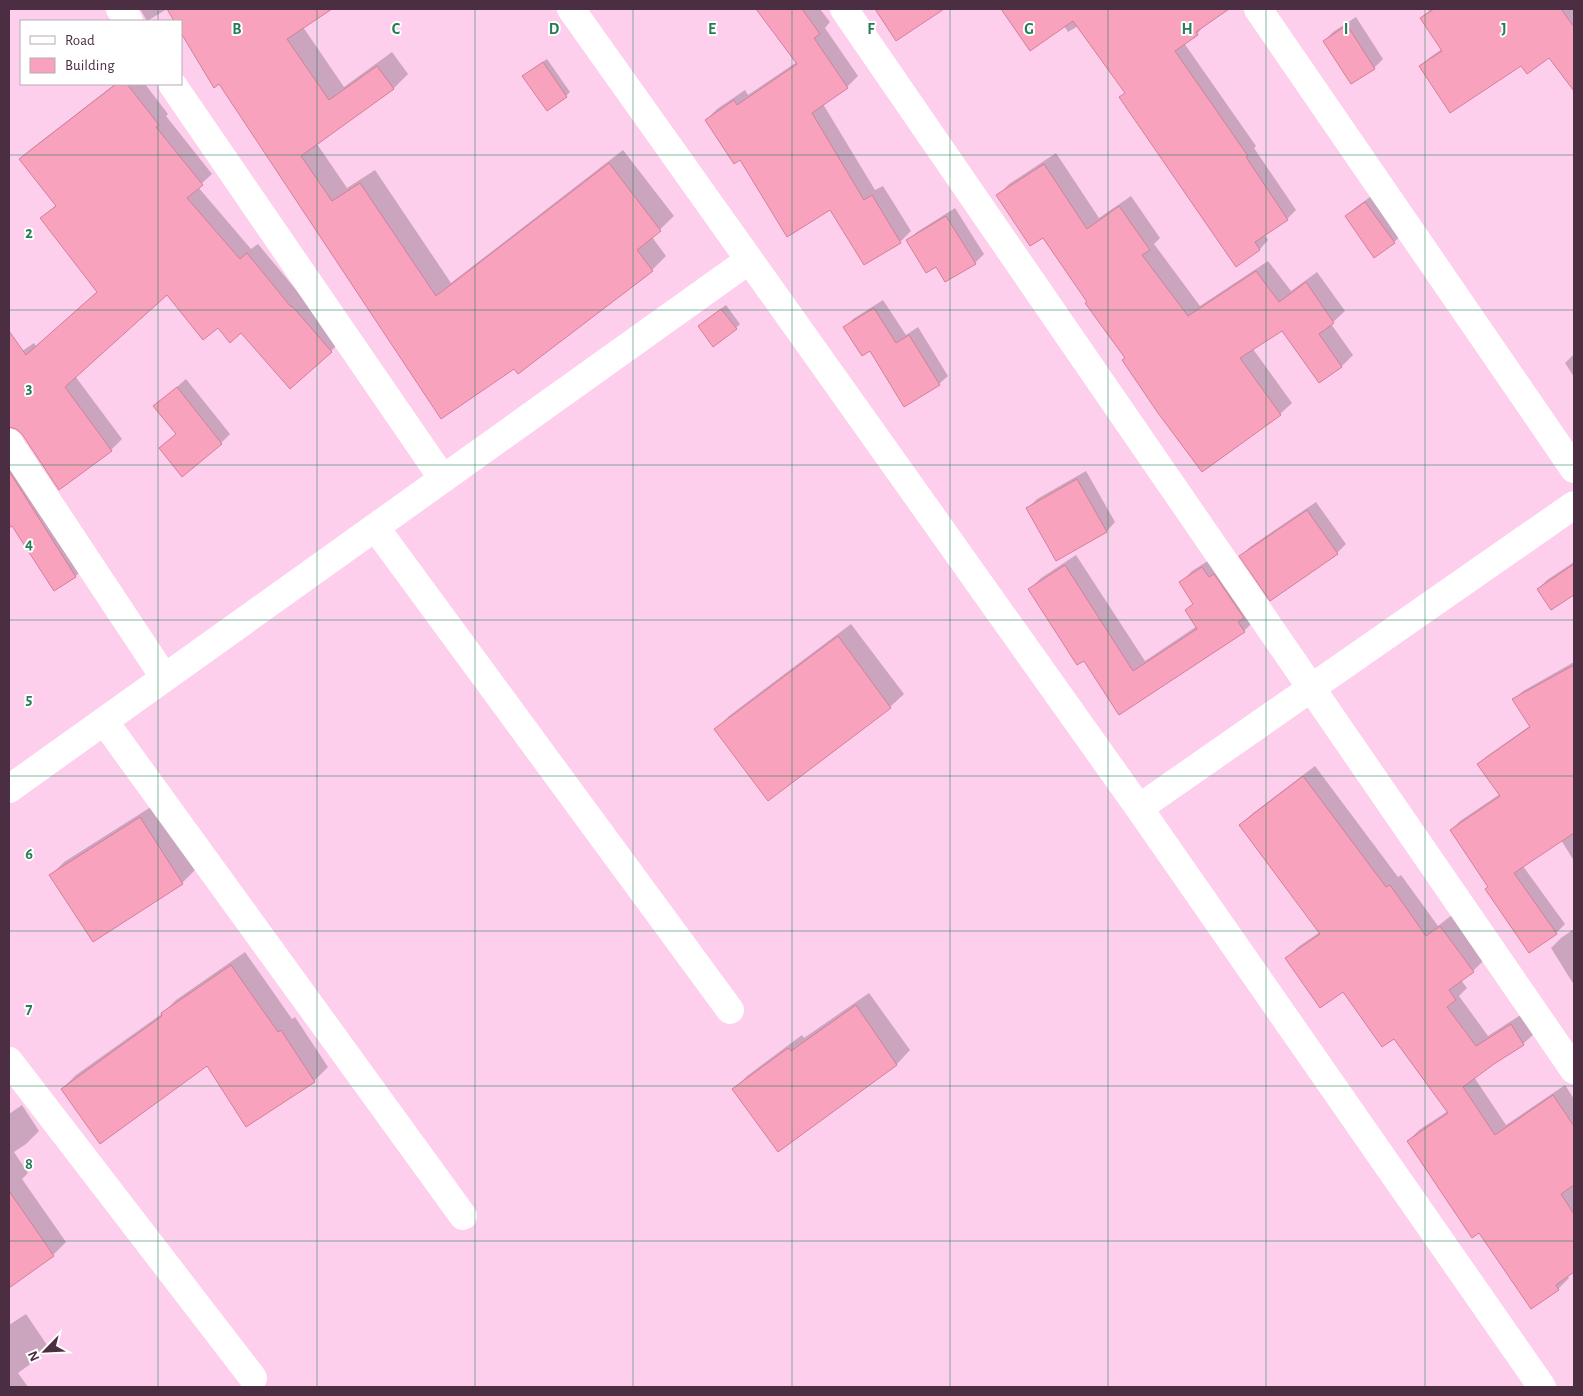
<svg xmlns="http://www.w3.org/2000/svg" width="1583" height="1396" font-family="'Alegreya Sans',sans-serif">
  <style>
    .shadow { fill: #0003 }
    .building { fill: #f8a2bd; stroke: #d27f9a }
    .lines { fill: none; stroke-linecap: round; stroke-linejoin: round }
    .minor { stroke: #fff; stroke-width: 28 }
    .grid { fill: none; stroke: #227e54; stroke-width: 1; stroke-opacity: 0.55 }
    .grid-label { font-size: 16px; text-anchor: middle; font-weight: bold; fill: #227e54; stroke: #fff; stroke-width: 4; stroke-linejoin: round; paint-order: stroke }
  </style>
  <rect width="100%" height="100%" fill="#fdcfed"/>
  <!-- shadow -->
  <path class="shadow" d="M 140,9 L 167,9 L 147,21 Z
    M 168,9 L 329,9 L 303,27 L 344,87 L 392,52 L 408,74 L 394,88 L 317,144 L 347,188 L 375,170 L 451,283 L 623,150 L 674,216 L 652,237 L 666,256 L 652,270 L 518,373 L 514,367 L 441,417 L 181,21 L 176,21 Z
    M 758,9 L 820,9 L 830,22 L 825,28 L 858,76 L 847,87 L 823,104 L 875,190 L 883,186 L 911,231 L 900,242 L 864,264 L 831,209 L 740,158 L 706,120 L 717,109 L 745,90 L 748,95 L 797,62 Z
    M 876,9 L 942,9 L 896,39 Z
    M 1002,9 L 1227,9 L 1205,24 L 1197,34 L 1184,43 L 1256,146 L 1254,148 L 1296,210 L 1287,219 L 1264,234 L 1268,240 L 1260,249 L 1236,265 L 1126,92 L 1078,26 L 1068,32 L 1064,26 L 1031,49 Z
    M 1428,9 L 1563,9 L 1564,10 L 1574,9 L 1574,85 L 1572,86 L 1550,56 L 1521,64 L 1420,67 L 1429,58 L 1442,49 L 1421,18 L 1429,11 Z
    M 1356,17 L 1383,59 L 1374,68 L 1351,83 L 1324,41 L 1333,32 Z
    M 547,59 L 570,92 L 566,96 L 528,72 Z
    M 115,84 L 145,84 L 168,114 L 166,116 L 212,174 L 198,187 L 251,249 L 258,244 L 302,297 L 341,341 L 331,351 L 218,326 L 167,293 L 75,376 L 122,439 L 111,450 L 59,489 L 31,433 L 9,400 L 9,360 L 34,343 L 36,346 L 98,292 L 42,218 L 56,205 L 21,160 L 31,149 Z
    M 1056,153 L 1099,218 L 1131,196 L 1160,238 L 1154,244 L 1200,306 L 1268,261 L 1291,291 L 1317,272 L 1345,311 L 1331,324 L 1353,355 L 1342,366 L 1319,381 L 1282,329 L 1253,349 L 1292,403 L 1280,414 L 1127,358 L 1043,236 L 998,195 L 1009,184 Z
    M 1374,194 L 1403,234 L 1394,242 L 1346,217 L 1355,208 Z
    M 955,208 L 984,254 L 975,263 L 936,265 L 908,240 L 917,232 Z
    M 883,300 L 906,335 L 918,327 L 948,376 L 939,384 L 870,349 L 845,328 L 853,319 Z
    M 726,305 L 740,324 L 736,328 L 703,322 Z
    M 1574,354 L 1574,377 L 1565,363 Z
    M 186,379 L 230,434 L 221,443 L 160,448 L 177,433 L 155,406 Z
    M 9,449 L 84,567 L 76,576 L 54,589 L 9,518 Z
    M 1086,471 L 1115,522 L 1107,531 L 1057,559 L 1028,508 L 1037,499 Z
    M 1316,502 L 1346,544 L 1337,553 L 1241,556 L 1250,547 Z
    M 1076,555 L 1145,661 L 1197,626 L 1186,610 L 1194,603 L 1181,582 L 1192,571 L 1214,557 L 1255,620 L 1244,631 L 1119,714 L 1084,659 L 1030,589 L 1041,578 Z
    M 1574,562 L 1574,593 L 1551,608 L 1538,589 L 1547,580 Z
    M 851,624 L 904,694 L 890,707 L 716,729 L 729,716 Z
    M 1574,662 L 1574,861 L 1561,840 L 1523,866 L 1565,924 L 1556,933 L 1489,887 L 1451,830 L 1460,821 L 1500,794 L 1479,764 L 1487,756 L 1531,725 L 1514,699 L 1523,691 Z
    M 1315,766 L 1398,877 L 1401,875 L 1438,926 L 1452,915 L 1484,960 L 1473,971 L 1461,980 L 1467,988 L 1459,996 L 1488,1036 L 1522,1014 L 1535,1033 L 1523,1044 L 1474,1077 L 1506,1125 L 1565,1085 L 1574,1099 L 1574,1184 L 1573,1185 L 1574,1187 L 1574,1270 L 1567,1275 L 1569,1278 L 1558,1289 L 1480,1232 L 1408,1141 L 1419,1130 L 1448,1111 L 1395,1037 L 1344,990 L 1287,958 L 1298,947 L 1320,932 L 1240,825 L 1252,814 Z
    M 154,805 L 195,870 L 182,883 L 51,875 L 64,862 Z
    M 1574,929 L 1574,985 L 1551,948 L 1561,938 Z
    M 245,952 L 292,1019 L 295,1017 L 328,1067 L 314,1081 L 246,1125 L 207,1065 L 62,1089 L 76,1075 L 163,1013 L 176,1000 Z
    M 869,993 L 910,1050 L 897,1064 L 778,1150 L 734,1089 L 747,1076 L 802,1035 L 804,1038 Z
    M 22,1105 L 39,1131 L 26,1144 L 14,1152 L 28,1173 L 22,1179 L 66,1242 L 53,1255 L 9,1286 L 9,1114 Z
    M 26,1314 L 49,1348 L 36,1360 L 18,1373 L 28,1387 L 9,1387 L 9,1325 Z"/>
  <!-- building -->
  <path class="building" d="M 167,9 L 332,9 L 287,39 L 329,100 L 377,66 L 394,89 L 301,156 L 332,201 L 360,183 L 436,296 L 609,163 L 661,231 L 637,250 L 653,271 L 518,374 L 514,369 L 441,419 L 219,84 L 214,88 L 181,33 L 181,21 L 174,21 Z
    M 756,9 L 802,9 L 820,34 L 814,38 L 848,88 L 812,113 L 864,200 L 872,195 L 901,243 L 864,265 L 830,210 L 787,237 L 740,160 L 734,164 L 705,120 L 734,100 L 737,105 L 797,64 Z
    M 875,9 L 944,9 L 896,41 Z
    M 1001,9 L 1229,9 L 1196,32 L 1198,35 L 1175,51 L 1248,156 L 1246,157 L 1288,220 L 1255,242 L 1260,250 L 1236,267 L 1119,97 L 1125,93 L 1073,21 L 1030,51 Z
    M 1434,9 L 1561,9 L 1574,27 L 1574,91 L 1549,58 L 1527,74 L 1521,66 L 1450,113 L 1419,66 L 1442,51 L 1420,18 Z
    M 1347,25 L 1375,69 L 1351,84 L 1323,41 Z
    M 543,62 L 567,97 L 547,111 L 522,76 Z
    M 116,84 L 127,84 L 159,125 L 156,127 L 203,185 L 187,198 L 240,259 L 247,253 L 291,307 L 292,306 L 332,352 L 290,389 L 241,333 L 230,343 L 218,328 L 203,340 L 167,295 L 65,387 L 112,451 L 59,490 L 22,434 L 16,429 L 9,427 L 9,331 L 26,355 L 97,292 L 40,218 L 56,206 L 19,159 Z
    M 1044,164 L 1087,229 L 1119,206 L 1150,250 L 1142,255 L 1188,316 L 1256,271 L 1279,302 L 1306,282 L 1334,323 L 1319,334 L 1342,367 L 1319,383 L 1282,331 L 1240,358 L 1281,415 L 1202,472 L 1158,413 L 1122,360 L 1125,358 L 1085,303 L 1087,302 L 1043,238 L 1030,246 L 996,195 Z
    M 1365,202 L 1395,243 L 1374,258 L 1345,216 Z
    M 946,216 L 976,264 L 945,282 L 936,267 L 926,273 L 906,240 Z
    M 874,308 L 896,343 L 909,335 L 940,385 L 904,407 L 870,351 L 862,356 L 843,327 Z
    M 721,309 L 737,329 L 713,347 L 698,326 Z
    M 177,387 L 222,444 L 182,477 L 159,448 L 176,434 L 153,406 Z
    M 9,471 L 76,577 L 54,591 L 12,526 L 9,528 Z
    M 1077,479 L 1107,532 L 1056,561 L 1026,508 Z
    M 1307,510 L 1338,554 L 1270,601 L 1239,556 Z
    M 1574,564 L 1574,595 L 1551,610 L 1537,589 Z
    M 1065,565 L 1133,671 L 1197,629 L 1185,610 L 1193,604 L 1179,582 L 1202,567 L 1209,577 L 1214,574 L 1244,618 L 1238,622 L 1245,632 L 1119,715 L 1084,661 L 1077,665 L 1028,589 Z
    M 838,636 L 891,708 L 768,801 L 714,729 Z
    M 1574,665 L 1574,833 L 1514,873 L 1557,934 L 1529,953 L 1485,889 L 1488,887 L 1450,830 L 1500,796 L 1477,764 L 1530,727 L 1512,699 Z
    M 1303,776 L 1386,887 L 1390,885 L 1426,936 L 1440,926 L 1474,972 L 1449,990 L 1456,1000 L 1447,1007 L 1476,1046 L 1511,1024 L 1524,1045 L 1494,1064 L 1463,1087 L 1495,1135 L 1553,1095 L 1574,1126 L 1574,1185 L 1561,1194 L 1574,1214 L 1574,1272 L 1556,1285 L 1559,1290 L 1531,1309 L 1479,1233 L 1472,1238 L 1407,1141 L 1448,1113 L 1394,1039 L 1382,1047 L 1343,992 L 1320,1008 L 1285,958 L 1320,934 L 1239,825 Z
    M 140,817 L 183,884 L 93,942 L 49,875 Z
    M 231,965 L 278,1032 L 281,1030 L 315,1082 L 246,1127 L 207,1066 L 100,1144 L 61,1089 L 162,1016 L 161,1013 Z
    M 856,1005 L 897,1065 L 778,1152 L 732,1089 L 788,1048 L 791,1051 Z
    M 9,1191 L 54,1256 L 9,1288 Z"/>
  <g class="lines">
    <!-- minor -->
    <path class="minor" d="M 120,9 L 129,21
      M 571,9 L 1139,808 L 1542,1387
      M 844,9 L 1574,1070
      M 1258,9 L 1574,469
      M 172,84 L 443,479
      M 9,443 L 164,677
      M 375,527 L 730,1010
      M 104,721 L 463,1216
      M 9,789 L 749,260
      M 1139,808 L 1574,505
      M 9,1061 L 253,1378"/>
  </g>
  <!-- grid -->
  <path class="grid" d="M 158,9 L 158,21M 317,9 L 317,1387M 475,9 L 475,1387M 633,9 L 633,1387M 792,9 L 792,1387M 950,9 L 950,1387M 1108,9 L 1108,1387M 1266,9 L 1266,1387M 1425,9 L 1425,1387M 158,84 L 158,1387M 9,155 L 1574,155M 9,310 L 1574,310M 9,465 L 1574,465M 9,620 L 1574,620M 9,776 L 1574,776M 9,931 L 1574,931M 9,1086 L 1574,1086M 9,1241 L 1574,1241"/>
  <g class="grid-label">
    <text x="237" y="34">B</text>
    <text x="396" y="34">C</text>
    <text x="554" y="34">D</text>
    <text x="712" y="34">E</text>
    <text x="871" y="34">F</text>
    <text x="1029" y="34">G</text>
    <text x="1187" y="34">H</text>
    <text x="1346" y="34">I</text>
    <text x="1504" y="34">J</text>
    <text x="29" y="238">2</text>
    <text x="29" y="393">3</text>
    <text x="29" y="549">4</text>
    <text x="29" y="704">5</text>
    <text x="29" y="859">6</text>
    <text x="29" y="1014">7</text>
    <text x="29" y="1169">8</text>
  </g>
  <!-- border -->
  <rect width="1583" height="1396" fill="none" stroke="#4c2e43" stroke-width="20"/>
  <!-- legend -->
  <rect x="20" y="20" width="162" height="65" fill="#ffffff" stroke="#b7abb4"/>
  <rect x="30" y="36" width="25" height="8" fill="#ffffff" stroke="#b7abb4"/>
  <text x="65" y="45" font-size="15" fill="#4c2e43">Road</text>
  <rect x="30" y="58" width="25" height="15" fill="#f8a2bd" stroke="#b7abb4"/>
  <text x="65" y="70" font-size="15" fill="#4c2e43">Building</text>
  <!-- north arrow -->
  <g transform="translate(45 1351) rotate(246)" stroke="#ffffff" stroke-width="4" paint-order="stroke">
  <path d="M0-4L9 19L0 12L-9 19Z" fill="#4c2e43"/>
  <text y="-8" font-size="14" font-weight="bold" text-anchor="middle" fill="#4c2e43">N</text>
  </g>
</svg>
